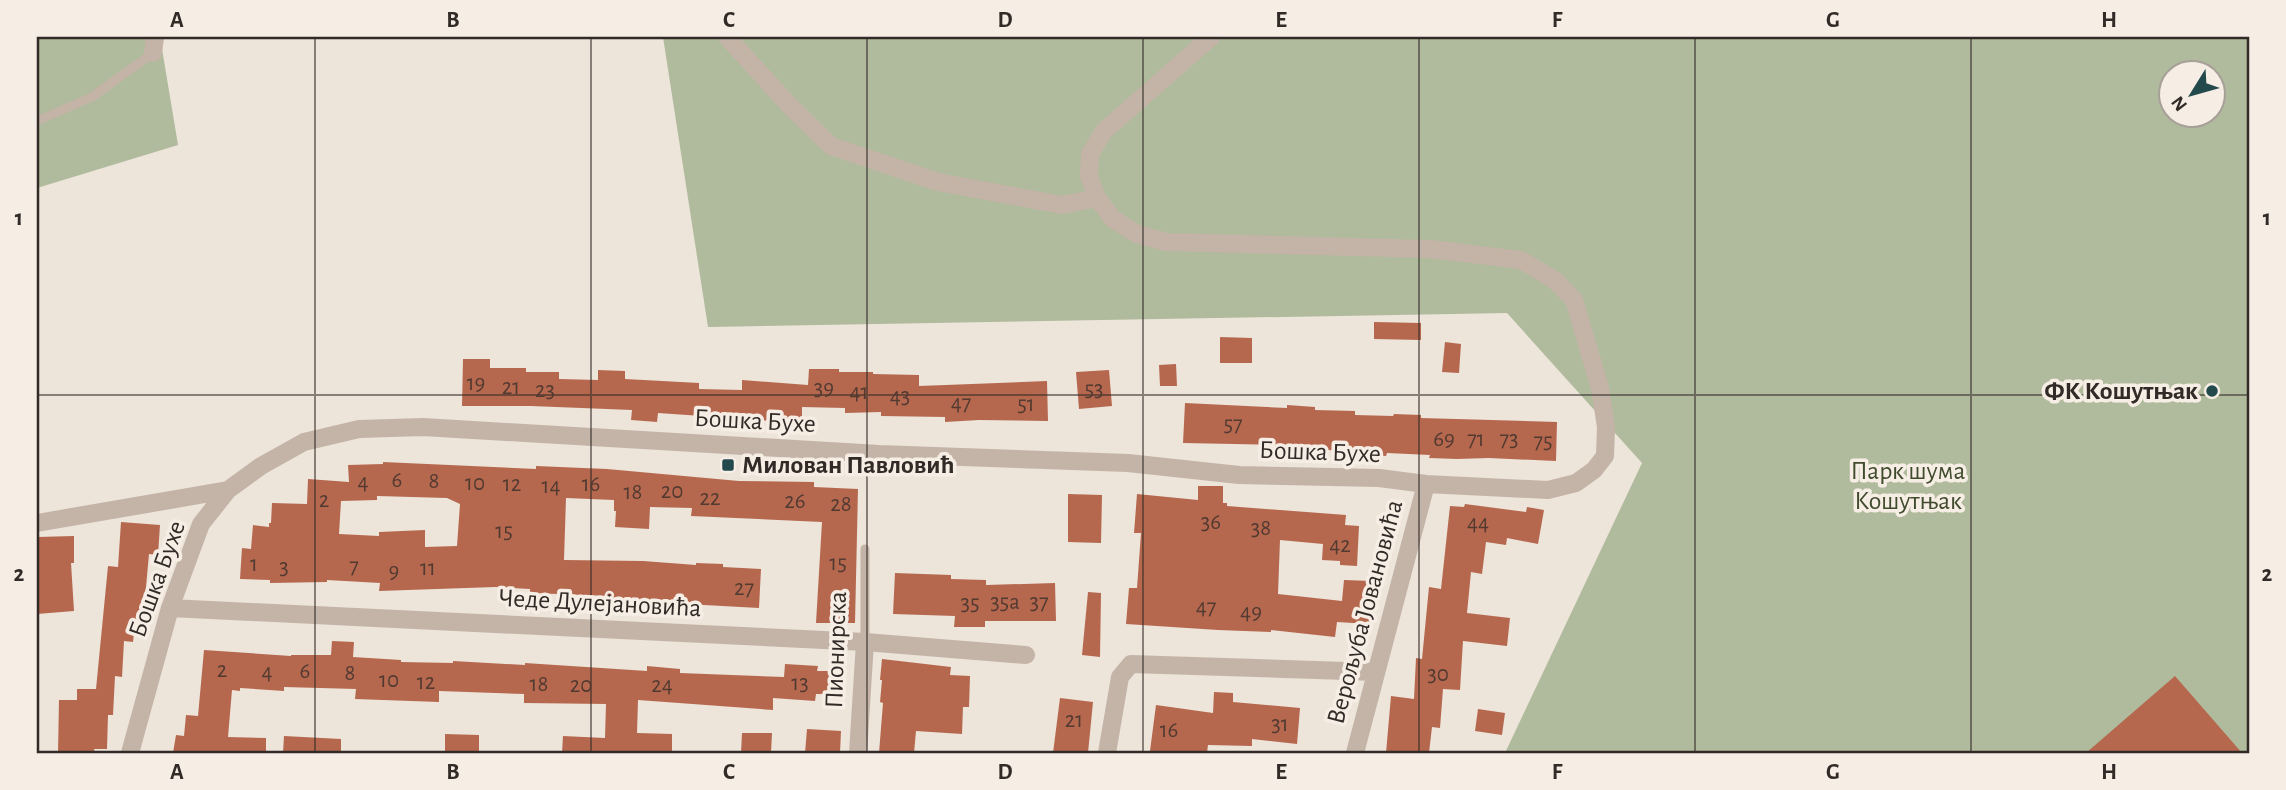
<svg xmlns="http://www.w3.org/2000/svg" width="2286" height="790" font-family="'Alegreya Sans',sans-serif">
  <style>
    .green { fill: #b0ba9c; fill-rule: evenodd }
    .building { fill: #b6684f; fill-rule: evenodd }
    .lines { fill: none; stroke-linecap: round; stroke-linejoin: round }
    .lane { stroke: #c4b4a7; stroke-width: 9 }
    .street { stroke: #c4b4a7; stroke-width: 18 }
    .grid { fill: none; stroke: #312a27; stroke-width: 2; stroke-opacity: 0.55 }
    .poi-dot { fill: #224a4d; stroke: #f6eee5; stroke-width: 2.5 }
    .labels { text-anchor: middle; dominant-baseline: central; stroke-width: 7; stroke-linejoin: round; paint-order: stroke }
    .number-label { font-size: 23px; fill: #523a31 }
    .poi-label { font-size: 26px; font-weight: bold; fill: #312a27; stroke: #f6eee5; text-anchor: end }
    .street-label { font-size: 26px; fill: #312a27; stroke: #f6eee5 }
    .park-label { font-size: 26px; fill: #414c2e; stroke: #f6eee5 }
    .neatline { fill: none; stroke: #312a27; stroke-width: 2.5 }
    .grid-label { font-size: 23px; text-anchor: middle; font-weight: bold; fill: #312a27 }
  </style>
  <rect width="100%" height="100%" fill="#ede4da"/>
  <!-- green -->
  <path class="green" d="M 37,37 L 160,37 L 178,145 L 37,188 Z
    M 663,37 L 2249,37 L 2249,753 L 1505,753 L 1642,463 L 1507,313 L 708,327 ZM 2170,74 L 2212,74 L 2212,116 L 2170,116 Z"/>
  <!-- building -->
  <path class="building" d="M 1374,322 L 1421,323 L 1421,340 L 1374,339 Z
    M 1220,337 L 1252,338 L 1252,363 L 1220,363 Z
    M 1445,342 L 1461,344 L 1459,373 L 1442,372 Z
    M 463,359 L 490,359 L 490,368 L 526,368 L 526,372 L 559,372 L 559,379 L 598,380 L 598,370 L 625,371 L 625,379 L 699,383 L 699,389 L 742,390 L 742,380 L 808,385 L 809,369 L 839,369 L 839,372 L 873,372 L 873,374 L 919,375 L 919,386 L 1047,381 L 1048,421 L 979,420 L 945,422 L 945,417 L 881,416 L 881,412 L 845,413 L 845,408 L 802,407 L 802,423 L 658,413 L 657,422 L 631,420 L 632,410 L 531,406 L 462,406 Z
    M 1176,364 L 1177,386 L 1160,386 L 1159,365 Z
    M 1109,370 L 1112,406 L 1079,409 L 1076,372 Z
    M 1185,403 L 1287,408 L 1287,405 L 1315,407 L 1315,410 L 1355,411 L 1355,415 L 1393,416 L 1394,414 L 1421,415 L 1421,418 L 1557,422 L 1556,461 L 1489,458 L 1457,459 L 1429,458 L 1430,455 L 1387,453 L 1386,456 L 1359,454 L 1359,451 L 1326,450 L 1326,446 L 1183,443 Z
    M 383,462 L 536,469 L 536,466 L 607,469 L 739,481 L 814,482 L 814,487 L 858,489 L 855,623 L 816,623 L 822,522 L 691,516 L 692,508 L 650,507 L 649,529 L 615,527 L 616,511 L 614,511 L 614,500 L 566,498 L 564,560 L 643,561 L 696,565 L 696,563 L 723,564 L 723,567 L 761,569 L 759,608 L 613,600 L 613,596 L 530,593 L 530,589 L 495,587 L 379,591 L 380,583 L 327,580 L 327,582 L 270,583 L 270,580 L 240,579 L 242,548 L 251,549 L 253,525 L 269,527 L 269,523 L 271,523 L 272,503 L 307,504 L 308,479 L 349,482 L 348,465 L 383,464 ZM 377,496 L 447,498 L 460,504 L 457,546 L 425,547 L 425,530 L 379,532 L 379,536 L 339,534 L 341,501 L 377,500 Z
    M 1198,486 L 1223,486 L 1223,503 L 1227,503 L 1227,506 L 1346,515 L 1345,525 L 1359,526 L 1357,566 L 1340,565 L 1340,561 L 1322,560 L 1323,544 L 1280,540 L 1278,594 L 1342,601 L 1344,580 L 1372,581 L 1370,624 L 1337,622 L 1335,637 L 1271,630 L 1271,632 L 1218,630 L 1126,624 L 1129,588 L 1137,588 L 1141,533 L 1134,533 L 1137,494 L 1198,500 Z
    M 1068,494 L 1102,495 L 1101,543 L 1068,542 Z
    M 1465,504 L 1526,512 L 1527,507 L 1544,510 L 1538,544 L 1507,538 L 1506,545 L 1486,542 L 1482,574 L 1471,572 L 1467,613 L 1510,618 L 1507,646 L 1463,641 L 1460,690 L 1443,689 L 1440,728 L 1432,727 L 1429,753 L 1386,753 L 1391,696 L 1414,699 L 1416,658 L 1422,659 L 1429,587 L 1441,589 L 1450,506 L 1464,507 Z
    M 121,522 L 160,525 L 158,555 L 149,554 L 144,609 L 146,609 L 145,625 L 135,624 L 133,642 L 124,641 L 122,677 L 115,676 L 113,715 L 108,715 L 107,749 L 94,749 L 95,753 L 58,753 L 59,700 L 77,700 L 77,689 L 96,689 L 108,566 L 118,567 Z
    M 74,536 L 74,563 L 71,563 L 74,611 L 37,614 L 37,537 Z
    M 895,573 L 951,575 L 951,579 L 986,580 L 986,585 L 1055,583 L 1056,621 L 985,621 L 985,627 L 954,627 L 955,616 L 893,614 Z
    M 1088,592 L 1101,593 L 1100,657 L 1082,655 Z
    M 332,641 L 354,642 L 353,657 L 401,660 L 401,662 L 453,663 L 453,661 L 525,665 L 525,663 L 647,671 L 647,666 L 680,669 L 680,673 L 784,677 L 785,664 L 818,666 L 817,671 L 839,671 L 839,694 L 816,694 L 815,701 L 773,698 L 773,710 L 638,700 L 637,733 L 672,734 L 672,753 L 562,753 L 563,736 L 605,738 L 606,704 L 524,703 L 524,694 L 439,691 L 439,702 L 355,699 L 356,689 L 284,687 L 284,691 L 240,688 L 240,691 L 232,690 L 228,737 L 266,738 L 266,753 L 173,753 L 176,735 L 184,736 L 186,715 L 198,716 L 204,650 L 291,656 L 291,655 L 331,655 Z
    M 882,659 L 951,667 L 950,675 L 970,676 L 969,707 L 963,707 L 962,734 L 916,731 L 914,753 L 879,753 L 883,703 L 880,702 L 882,680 L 880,680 Z
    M 2175,676 L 2242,753 L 2086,753 Z
    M 1214,692 L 1233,693 L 1233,702 L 1300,708 L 1297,744 L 1252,739 L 1252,746 L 1208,745 L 1207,753 L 1150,751 L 1156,705 L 1213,713 Z
    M 1060,698 L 1093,702 L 1088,753 L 1053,753 Z
    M 1478,709 L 1505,713 L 1502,735 L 1475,731 Z
    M 807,729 L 841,731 L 840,753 L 805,753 Z
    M 742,733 L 772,733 L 771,753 L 741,753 Z
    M 445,734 L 479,735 L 479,753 L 445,753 Z
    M 284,736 L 341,739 L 341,753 L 283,753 Z"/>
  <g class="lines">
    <!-- lane -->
    <path class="lane" d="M 37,121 L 92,97 L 153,53
      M 865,642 L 865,549"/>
    <!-- street -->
    <path class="street" d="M 727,37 L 790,106 L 831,146 L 938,182 L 1062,205 L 1097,198
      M 153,53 L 155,37
      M 37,523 L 228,490
      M 170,608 L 865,642 L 1026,655
      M 130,753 L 170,608 L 201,524 L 228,490 L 261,466 L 304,442 L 359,429 L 423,427 L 879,454 L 1128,463 L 1239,475 L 1379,478 L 1426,484 L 1548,490 L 1576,483 L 1594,470 L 1605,456 L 1606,427 L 1600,388 L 1574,300 L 1556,281 L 1521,260 L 1430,249 L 1166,242 L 1137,234 L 1113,219 L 1097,198 L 1089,176 L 1090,154 L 1104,131 L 1211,37
      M 858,753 L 865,642
      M 1107,753 L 1120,677 L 1131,664 L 1376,672
      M 1355,753 L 1426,484"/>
  </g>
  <!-- grid -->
  <path class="grid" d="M 315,37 L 315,753M 591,37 L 591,753M 867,37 L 867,753M 1143,37 L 1143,753M 1419,37 L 1419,753M 1695,37 L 1695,753M 1971,37 L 1971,753M 37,395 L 2249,395"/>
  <!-- markers -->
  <g class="poi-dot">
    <circle cx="2212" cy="391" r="7"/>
    <rect x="721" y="458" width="14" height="14" rx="3.5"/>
  </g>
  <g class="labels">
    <!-- number labels -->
    <g class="number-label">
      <text x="476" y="383">19</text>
      <text x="511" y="387">21</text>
      <text x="824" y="388">39</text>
      <text x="1094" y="389">53</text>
      <text x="545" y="390">23</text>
      <text x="859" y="392">41</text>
      <text x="900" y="396">43</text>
      <text x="961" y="403">47</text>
      <text x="1026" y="404">51</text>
      <text x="1233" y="424">57</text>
      <text x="1444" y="439">69</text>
      <text x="1476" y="439">71</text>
      <text x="1509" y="439">73</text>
      <text x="1543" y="441">75</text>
      <text x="397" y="480">6</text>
      <text x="434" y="481">8</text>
      <text x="363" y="482">4</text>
      <text x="475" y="483">10</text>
      <text x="512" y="484">12</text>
      <text x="591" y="484">16</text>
      <text x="551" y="486">14</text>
      <text x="672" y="491">20</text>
      <text x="633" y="492">18</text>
      <text x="710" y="498">22</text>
      <text x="324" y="500">2</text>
      <text x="795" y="501">26</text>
      <text x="841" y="504">28</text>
      <text x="1211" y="522">36</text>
      <text x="1478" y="523">44</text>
      <text x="1261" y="528">38</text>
      <text x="504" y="531">15</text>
      <text x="1340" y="545">42</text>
      <text x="838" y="563">15</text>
      <text x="254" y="564">1</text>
      <text x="354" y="566">7</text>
      <text x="284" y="567">3</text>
      <text x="428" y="568">11</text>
      <text x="394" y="571">9</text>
      <text x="744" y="588">27</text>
      <text x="1005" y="602">35a</text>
      <text x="1039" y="602">37</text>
      <text x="970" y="603">35</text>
      <text x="1206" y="607">47</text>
      <text x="1251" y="612">49</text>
      <text x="222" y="670">2</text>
      <text x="305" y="671">6</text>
      <text x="267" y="672">4</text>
      <text x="350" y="673">8</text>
      <text x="1438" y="674">30</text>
      <text x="389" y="680">10</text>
      <text x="426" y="682">12</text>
      <text x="800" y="683">13</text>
      <text x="539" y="684">18</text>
      <text x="581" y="685">20</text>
      <text x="662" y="685">24</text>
      <text x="1074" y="720">21</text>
      <text x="1280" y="724">31</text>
      <text x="1169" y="730">16</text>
    </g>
    <!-- poi labels -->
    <g class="poi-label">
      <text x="2198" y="391">ФК Кошутњак</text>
      <text x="742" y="465" text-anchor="start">Милован Павловић</text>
    </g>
    <!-- street labels -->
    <g class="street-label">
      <text transform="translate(755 421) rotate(3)">Бошка Бухе</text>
      <text transform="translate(1320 452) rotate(2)">Бошка Бухе</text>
      <text transform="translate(157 579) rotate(-70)">Бошка Бухе</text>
      <text transform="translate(600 603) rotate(3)">Чеде Дулејановића</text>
      <text transform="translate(1365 612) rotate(-75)">Верољуба Јовановића</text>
      <text transform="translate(836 650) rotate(-88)">Пионирска</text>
    </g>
    <!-- park labels -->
    <g class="park-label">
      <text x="1908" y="471">Парк шума<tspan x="1908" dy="30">Кошутњак</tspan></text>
    </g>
  </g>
  <!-- border -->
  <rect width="2286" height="790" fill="none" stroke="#f6eee5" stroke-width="77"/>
  <!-- north arrow -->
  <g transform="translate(2192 94) rotate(233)"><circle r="33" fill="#f6eee5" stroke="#a7a099" stroke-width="2"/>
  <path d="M0-5L12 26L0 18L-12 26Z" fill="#224a4d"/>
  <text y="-10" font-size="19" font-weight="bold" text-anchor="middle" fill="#312a27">N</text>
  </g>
  <rect x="38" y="38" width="2210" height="714" class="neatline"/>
  <g class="grid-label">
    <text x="177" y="27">A</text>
    <text x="453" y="27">B</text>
    <text x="729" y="27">C</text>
    <text x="1005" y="27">D</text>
    <text x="1281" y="27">E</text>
    <text x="1557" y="27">F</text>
    <text x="1833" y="27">G</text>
    <text x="2109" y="27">H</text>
    <text x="19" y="225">1</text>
    <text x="2267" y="225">1</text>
    <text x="19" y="581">2</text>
    <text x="2267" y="581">2</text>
    <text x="177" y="779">A</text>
    <text x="453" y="779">B</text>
    <text x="729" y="779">C</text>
    <text x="1005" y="779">D</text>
    <text x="1281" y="779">E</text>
    <text x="1557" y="779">F</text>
    <text x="1833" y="779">G</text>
    <text x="2109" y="779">H</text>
  </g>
</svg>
